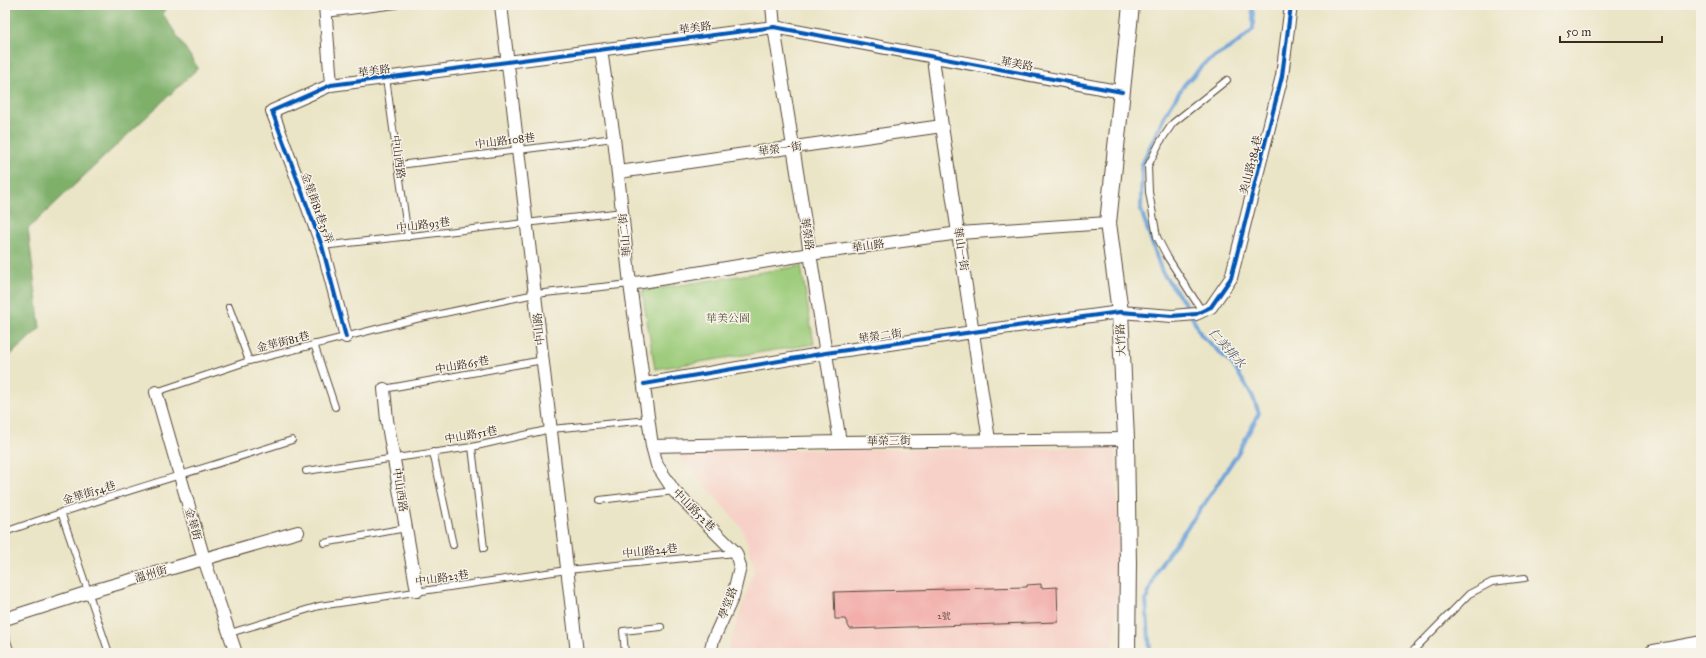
<svg xmlns="http://www.w3.org/2000/svg" width="1706" height="658" font-family="'IM FELL Great Primer','Noto Serif TC',serif">
  <style>
    .built { fill: #f7d1c7 }
    .green { fill: #9dcc7b; stroke: #6c7b4c }
    .forest { fill: #7eb06b; stroke: #5c6d44 }
    .lines { fill: none; stroke-linecap: round; stroke-linejoin: round }
    .stream { stroke: #6ba2d9; stroke-width: 4 }
    .building { fill: #f3aeab }
    .lane-casing { stroke: #554637; stroke-width: 8 }
    .street-casing { stroke: #554637; stroke-width: 14 }
    .secondary-casing { stroke: #554637; stroke-width: 18 }
    .lane { stroke: #fff; stroke-width: 6 }
    .street { stroke: #fff; stroke-width: 12 }
    .secondary { stroke: #fff; stroke-width: 16 }
    .cycleway-casing { stroke: #f7f3e8; stroke-width: 6 }
    .cycleway { stroke: #0057b8; stroke-width: 4 }
    .labels { text-anchor: middle; dominant-baseline: central; stroke-width: 3; stroke-linejoin: round; paint-order: stroke }
    .number-label { font-size: 9px; fill: #694b41 }
    .street-label { font-size: 11px; fill: #3b2a1e; stroke: #f7f3e8 }
    .park-label { font-size: 11px; fill: #545235; stroke: #f7f3e8 }
    .water-label { font-size: 12px; font-style: italic; fill: #4c545f; stroke: #f7f3e8 }
  </style>
  <rect width="100%" height="100%" fill="#f7f3e8"/>
  <filter id="ink" filterUnits="userSpaceOnUse"><feTurbulence type="fractalNoise" baseFrequency=".025" numOctaves="2"/><feDisplacementMap in="SourceGraphic" scale="8" xChannelSelector="R" yChannelSelector="G"/><feConvolveMatrix kernelMatrix="1 2 1 2 8 2 1 2 1" color-interpolation-filters="sRGB"/></filter>
  <filter id="wash" filterUnits="userSpaceOnUse"><feTurbulence type="fractalNoise" baseFrequency=".012" numOctaves="4" result="noise"/><feDisplacementMap in="SourceGraphic" scale="16" xChannelSelector="R" yChannelSelector="G"/><feGaussianBlur stdDeviation="0.9" result="paint"/><feColorMatrix in="noise" values="0 0 0 0 0 0 0 0 0 0 0 0 0 0 0 0 0 1.4 0 .05"/><feComposite in="paint" operator="in"/></filter>
  <g filter="url(#wash)">
    <rect width="100%" height="100%" fill="#ebe5c7"/>
    <!-- built -->
    <path class="built" d="M 1115,448 L 1120,567 L 1112,653 L 727,653 L 755,567 L 742,528 L 675,451 Z"/>
    <!-- green -->
    <path class="green" d="M 801,266 L 814,344 L 655,369 L 642,291 Z"/>
    <!-- forest -->
    <path class="forest" d="M 5,5 L 169,5 L 163,14 L 198,68 L 28,229 L 40,328 L 5,360 Z"/>
    <g class="lines">
      <!-- stream -->
      <path class="stream" d="M 1150,653 L 1146,600 L 1157,569 L 1205,503 L 1238,453 L 1259,413 L 1252,395 L 1232,364 L 1201,335 L 1186,305 L 1162,272 L 1141,210 L 1142,164 L 1164,116 L 1184,85 L 1206,62 L 1236,44 L 1253,29 L 1253,14 L 1251,5"/>
    </g>
    <g id="blocks">
      <!-- building -->
      <path class="building" d="M 1041,584 L 1041,588 L 1057,587 L 1058,622 L 850,629 L 845,619 L 835,619 L 834,592 L 1027,587 L 1027,585 Z"/>
    </g>
  </g>
  <g filter="url(#ink)">
    <use href="#blocks" fill-opacity="0" stroke="#554637" stroke-width="1"/>
    <g class="lines">
      <!-- lane casing -->
      <g class="lane-casing">
        <path id="lane" d="M 326,14 L 396,5
          M 386,78 L 408,237
          M 399,165 L 614,138
          M 322,246 L 623,212
          M 229,307 L 249,361
          M 1202,311 L 1168,258 L 1157,237 L 1149,192 L 1148,166 L 1160,142 L 1173,123 L 1227,80
          M 314,344 L 335,407
          M 384,389 L 543,360
          M 156,392 L 249,361 L 416,319 L 535,294 L 630,284
          M 472,447 L 484,548
          M 433,452 L 453,545
          M 306,471 L 472,447 L 551,429 L 649,420
          M 600,500 L 674,491
          M 61,512 L 109,653
          M 5,532 C 100,498 197,471 292,440
          M 324,543 L 406,528
          M 230,633 L 319,606 L 567,570 L 735,553
          M 5,635 L 11,653
          M 625,653 L 623,631 L 661,627
          M 1411,653 L 1469,594 L 1492,582 L 1525,578"/>
      </g>
      <!-- street casing -->
      <g class="street-casing">
        <path id="street" d="M 325,5 L 331,85
          M 501,5 L 577,653
          M 772,5 L 774,27 L 840,442
          M 601,50 L 614,138 L 630,284 L 652,446 L 657,465 L 674,491 L 736,553 L 740,567 L 733,596 L 713,640 L 710,653
          M 933,58 L 942,126 L 989,440
          M 619,172 L 942,126
          M 630,284 L 810,254 L 959,233 L 1108,223
          M 346,337 L 322,246 L 272,111 L 331,85 L 774,27 L 1122,92
          M 644,384 L 826,353 L 973,332 L 1120,312 L 1172,316 L 1196,314 L 1211,307 L 1231,278 L 1282,76 L 1291,5
          M 384,389 L 387,420 L 417,591
          M 156,392 L 204,559 L 236,653
          M 652,446 L 840,442 L 1126,439
          M 5,619 L 89,592 L 298,532"/>
      </g>
      <!-- secondary casing -->
      <g class="secondary-casing">
        <path id="secondary" d="M 1127,653 L 1128,563 L 1126,439 L 1120,312 L 1108,223 L 1131,5
          M 1653,653 L 1701,644"/>
      </g>
      <!-- lane -->
      <use href="#lane" class="lane"/>
      <!-- street -->
      <use href="#street" class="street"/>
      <!-- secondary -->
      <use href="#secondary" class="secondary"/>
      <!-- cycleway casing -->
      <g class="cycleway-casing">
        <path id="cycleway" d="M 346,337 L 322,246 L 272,111 L 331,85 L 774,27 L 1122,92
          M 644,384 L 826,353 L 973,332 L 1120,312 L 1172,316 L 1196,314 L 1211,307 L 1231,278 L 1282,76 L 1291,5"/>
      </g>
      <!-- cycleway -->
      <use href="#cycleway" class="cycleway"/>
    </g>
  </g>
  <g class="labels">
    <!-- number labels -->
    <g class="number-label">
      <text x="944" y="615">2號</text>
    </g>
    <!-- street labels -->
    <g class="street-label">
      <text transform="translate(695 28) rotate(-8)">華美路</text>
      <text transform="translate(1017 64) rotate(10)">華美路</text>
      <text transform="translate(374 71) rotate(-8)">華美路</text>
      <text transform="translate(505 141) rotate(-7)">中山路108巷</text>
      <text transform="translate(780 149) rotate(-8)">華榮一街</text>
      <text transform="translate(398 157) rotate(82)">中山西路</text>
      <text transform="translate(1251 165) rotate(-76)">美山路384巷</text>
      <text transform="translate(317 208) rotate(70)">金華街81巷35弄</text>
      <text transform="translate(423 225) rotate(-7)">中山路93巷</text>
      <text transform="translate(807 234) rotate(81)">華榮路</text>
      <text transform="translate(625 235) rotate(-96)">華山二街</text>
      <text transform="translate(868 246) rotate(-8)">華山路</text>
      <text transform="translate(961 249) rotate(81)">華山一街</text>
      <text transform="translate(539 329) rotate(-96)">中山路</text>
      <text transform="translate(880 336) rotate(-8)">華榮二街</text>
      <text transform="translate(1121 340) rotate(-93)">大竹路</text>
      <text transform="translate(283 342) rotate(-14)">金華街81巷</text>
      <text transform="translate(462 365) rotate(-10)">中山路65巷</text>
      <text transform="translate(471 435) rotate(-10)">中山路51巷</text>
      <text transform="translate(889 441) rotate(-1)">華榮三街</text>
      <text transform="translate(400 490) rotate(81)">中山西路</text>
      <text transform="translate(89 493) rotate(-17)">金華街54巷</text>
      <text transform="translate(694 510) rotate(45)">中山路52巷</text>
      <text transform="translate(193 524) rotate(74)">金華街</text>
      <text transform="translate(650 551) rotate(-6)">中山路24巷</text>
      <text transform="translate(151 574) rotate(-16)">溫州街</text>
      <text transform="translate(442 578) rotate(-8)">中山路23巷</text>
      <text transform="translate(728 603) rotate(-69)">學堂路</text>
    </g>
    <!-- park labels -->
    <g class="park-label">
      <text x="728" y="318">華美公園</text>
    </g>
    <!-- water labels -->
    <g class="water-label">
      <text transform="translate(1227 348) rotate(48)">仁美排水</text>
    </g>
  </g>
  <!-- margin -->
  <rect width="1706" height="658" fill="none" stroke="#f7f3e8" stroke-width="20"/>
  <!-- scale -->
  <path d="M1560 36v6h102v-6" fill="none" stroke="#3b2a1e" stroke-width="2"/>
  <text x="1566" y="36" font-size="12" fill="#3b2a1e" stroke="#f7f3e8" stroke-width="3" paint-order="stroke">50 m</text>
</svg>
